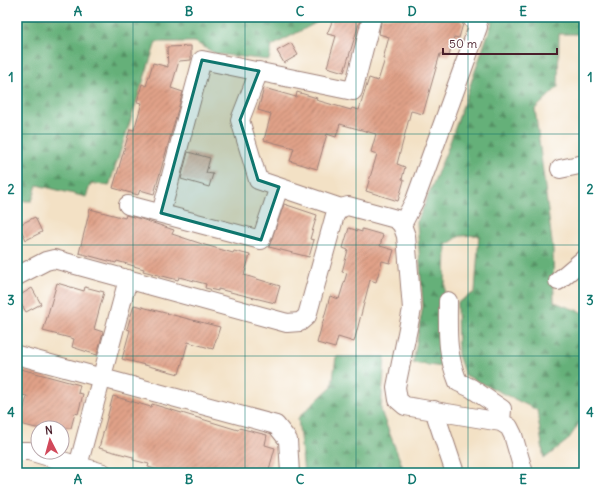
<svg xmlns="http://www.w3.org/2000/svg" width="601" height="490" font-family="Delius,sans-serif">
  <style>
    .forest { fill: url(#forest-firs); stroke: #586852 }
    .building { fill: url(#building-hatch) }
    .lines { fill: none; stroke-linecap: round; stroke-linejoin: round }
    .street-casing { stroke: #9e8078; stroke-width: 20 }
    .street { stroke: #fff; stroke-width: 18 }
    .marked { fill: #0f766e; fill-opacity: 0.2; stroke: #0f766e; stroke-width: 3; stroke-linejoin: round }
    .grid { fill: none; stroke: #0f766e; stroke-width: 1; stroke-opacity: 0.55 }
    .neatline { fill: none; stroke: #0f766e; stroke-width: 1.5 }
    .grid-label { font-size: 13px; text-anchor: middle; font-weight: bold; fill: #0f766e }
  </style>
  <defs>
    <pattern id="forest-firs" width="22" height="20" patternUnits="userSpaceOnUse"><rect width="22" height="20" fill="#65b079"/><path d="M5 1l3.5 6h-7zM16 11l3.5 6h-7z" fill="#558f63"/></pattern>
    <pattern id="building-hatch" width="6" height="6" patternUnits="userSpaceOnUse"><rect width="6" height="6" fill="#e0a188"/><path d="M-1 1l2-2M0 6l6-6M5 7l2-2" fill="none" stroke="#b8836f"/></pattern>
  </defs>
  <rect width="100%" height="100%" fill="#fff"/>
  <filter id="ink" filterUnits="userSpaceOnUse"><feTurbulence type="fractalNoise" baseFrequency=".025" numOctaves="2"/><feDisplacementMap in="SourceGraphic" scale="8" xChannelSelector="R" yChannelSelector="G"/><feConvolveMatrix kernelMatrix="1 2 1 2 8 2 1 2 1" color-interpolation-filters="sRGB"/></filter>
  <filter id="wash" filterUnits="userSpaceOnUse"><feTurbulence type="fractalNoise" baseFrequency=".012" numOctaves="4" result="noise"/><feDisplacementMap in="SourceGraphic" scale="16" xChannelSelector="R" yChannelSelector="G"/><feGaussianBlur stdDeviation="0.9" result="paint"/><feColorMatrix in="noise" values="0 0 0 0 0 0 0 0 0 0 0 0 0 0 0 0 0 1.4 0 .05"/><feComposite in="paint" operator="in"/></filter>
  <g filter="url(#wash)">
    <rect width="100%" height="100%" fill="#f3e1c5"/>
    <!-- forest -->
    <path class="forest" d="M 17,17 L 327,17 L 272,46 L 269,60 L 216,54 L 195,42 L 156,42 L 109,186 L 91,183 L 86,197 L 37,185 L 32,201 L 22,201 L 17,211 Z
      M 488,17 L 584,17 L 584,34 L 559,34 L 558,87 L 535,109 L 553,250 L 554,302 L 584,313 L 584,416 L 568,440 L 544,459 L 537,410 L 465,375 L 458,355 L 457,303 L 475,292 L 479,235 L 460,236 L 446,245 L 443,367 L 413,363 L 423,306 L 417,222 L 448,148 L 492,23 Z
      M 336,357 L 385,357 L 381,411 L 405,473 L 304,473 L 298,418 L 332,386 Z"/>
    <g id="blocks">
      <!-- building -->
      <path class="building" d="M 334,17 L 361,17 L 344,72 L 327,67 L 336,36 L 327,34 Z
        M 382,17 L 451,17 L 461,20 L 463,24 L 459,38 L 454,37 L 449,56 L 440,54 L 423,114 L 411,111 L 397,164 L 405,167 L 402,179 L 404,180 L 398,201 L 366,191 L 377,154 L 371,152 L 376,134 L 340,124 L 336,137 L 327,134 L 317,169 L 290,161 L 294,148 L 264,140 L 271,114 L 258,110 L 264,88 L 296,97 L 297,92 L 317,98 L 316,100 L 351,110 L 352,108 L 359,110 L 369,78 L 378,81 L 385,59 L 383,59 L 389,37 L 379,34 Z
        M 291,43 L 298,55 L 284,63 L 277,51 Z
        M 191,46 L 191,60 L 179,61 L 171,88 L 183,92 L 154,194 L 140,190 L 138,195 L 113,188 L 130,129 L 134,130 L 142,103 L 137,102 L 142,84 L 146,86 L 153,63 L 168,67 L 167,47 Z
        M 188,152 L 210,158 L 206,173 L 213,174 L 209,187 L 181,179 Z
        M 284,204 L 317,215 L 310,239 L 314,240 L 309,257 L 269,247 Z
        M 90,209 L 125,218 L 126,215 L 141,219 L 174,230 L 172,234 L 205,245 L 233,253 L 234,251 L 250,255 L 244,275 L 280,286 L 275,303 L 218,289 L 218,291 L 205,288 L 206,284 L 179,277 L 178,280 L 143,271 L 144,269 L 117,261 L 116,263 L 79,253 Z
        M 35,217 L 42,232 L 26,240 L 19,225 Z
        M 349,228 L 362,232 L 362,229 L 383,235 L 380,246 L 394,250 L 390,263 L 382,261 L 376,282 L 370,280 L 354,342 L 338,337 L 335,348 L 317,343 L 330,296 L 339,299 L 347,273 L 342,272 L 348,250 L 343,248 Z
        M 57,283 L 84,291 L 85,287 L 104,292 L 94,329 L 103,332 L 97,355 L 72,347 L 74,339 L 43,331 Z
        M 32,288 L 41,304 L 26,312 L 17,297 Z
        M 134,305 L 220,327 L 213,349 L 188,342 L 179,374 L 122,359 L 130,330 L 127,329 Z
        M 17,368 L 80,385 L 78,393 L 83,394 L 78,414 L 75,413 L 71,428 L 36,428 L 20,424 L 27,396 L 17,394 Z
        M 113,396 L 151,407 L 152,404 L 238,430 L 239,428 L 267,435 L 265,445 L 275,448 L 268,473 L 169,473 L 148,467 L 149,464 L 133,460 L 133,457 L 99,448 Z"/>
    </g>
  </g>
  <g filter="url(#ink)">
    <use href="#blocks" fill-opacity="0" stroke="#9e8078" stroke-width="1"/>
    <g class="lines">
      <!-- street casing -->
      <g class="street-casing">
        <path id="street" d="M 259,71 L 240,120 L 258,180 L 341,208
          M 560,169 L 584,164
          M 128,205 L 261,240 L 279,187
          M 161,213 L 202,60 L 353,91 L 372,17
          M 402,225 L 415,200 L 478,27 L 471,17
          M 17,276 L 46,261 L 54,259 L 287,323 L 300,322 L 307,316 L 335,215 L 341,208 L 348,206 L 396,219 L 402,225 L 406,236 L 412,309 L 396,387 L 398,400 L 405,406 L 501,422 L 509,427 L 513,435 L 524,473
          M 558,281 L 584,259
          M 448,301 C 448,333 446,352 458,382 L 471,388 L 502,409 L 501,422
          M 17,355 L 276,425 L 288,440 L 290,473
          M 434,410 L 455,473
          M 17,451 L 29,451 L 103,473
          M 78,466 L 128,279"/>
      </g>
      <!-- street -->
      <use href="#street" class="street"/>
    </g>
  </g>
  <!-- marked area -->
  <path class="marked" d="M 202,60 L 259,71 L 240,120 L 258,180 L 279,187 L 261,240 L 161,213 Z"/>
  <!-- grid -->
  <path class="grid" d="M 133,17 L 133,473M 245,17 L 245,473M 356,17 L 356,473M 468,17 L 468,473M 17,134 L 584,134M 17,245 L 584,245M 17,356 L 584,356"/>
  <!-- margin -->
  <rect width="601" height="490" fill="none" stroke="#fff" stroke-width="44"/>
  <!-- north arrow -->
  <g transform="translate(50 440) rotate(354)"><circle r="19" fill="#ffffff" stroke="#b7a5aa"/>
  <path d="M0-3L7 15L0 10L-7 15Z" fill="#d1495b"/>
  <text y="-6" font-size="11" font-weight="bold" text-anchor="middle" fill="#4a1f2b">N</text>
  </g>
  <!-- scale -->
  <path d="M443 48v6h114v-6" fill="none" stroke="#4a1f2b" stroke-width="2"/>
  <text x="449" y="48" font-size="12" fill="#4a1f2b" stroke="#ffffff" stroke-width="3" paint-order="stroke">50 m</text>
  <rect x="22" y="22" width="557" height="446" class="neatline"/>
  <g class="grid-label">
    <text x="78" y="16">A</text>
    <text x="189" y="16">B</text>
    <text x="300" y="16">C</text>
    <text x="412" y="16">D</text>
    <text x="523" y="16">E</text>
    <text x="11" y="82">1</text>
    <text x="590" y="82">1</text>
    <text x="11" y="194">2</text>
    <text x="590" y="194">2</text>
    <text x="11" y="305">3</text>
    <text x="590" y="305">3</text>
    <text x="11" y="417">4</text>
    <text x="590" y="417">4</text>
    <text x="78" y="484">A</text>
    <text x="189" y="484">B</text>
    <text x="300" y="484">C</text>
    <text x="412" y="484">D</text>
    <text x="523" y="484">E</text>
  </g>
</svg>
